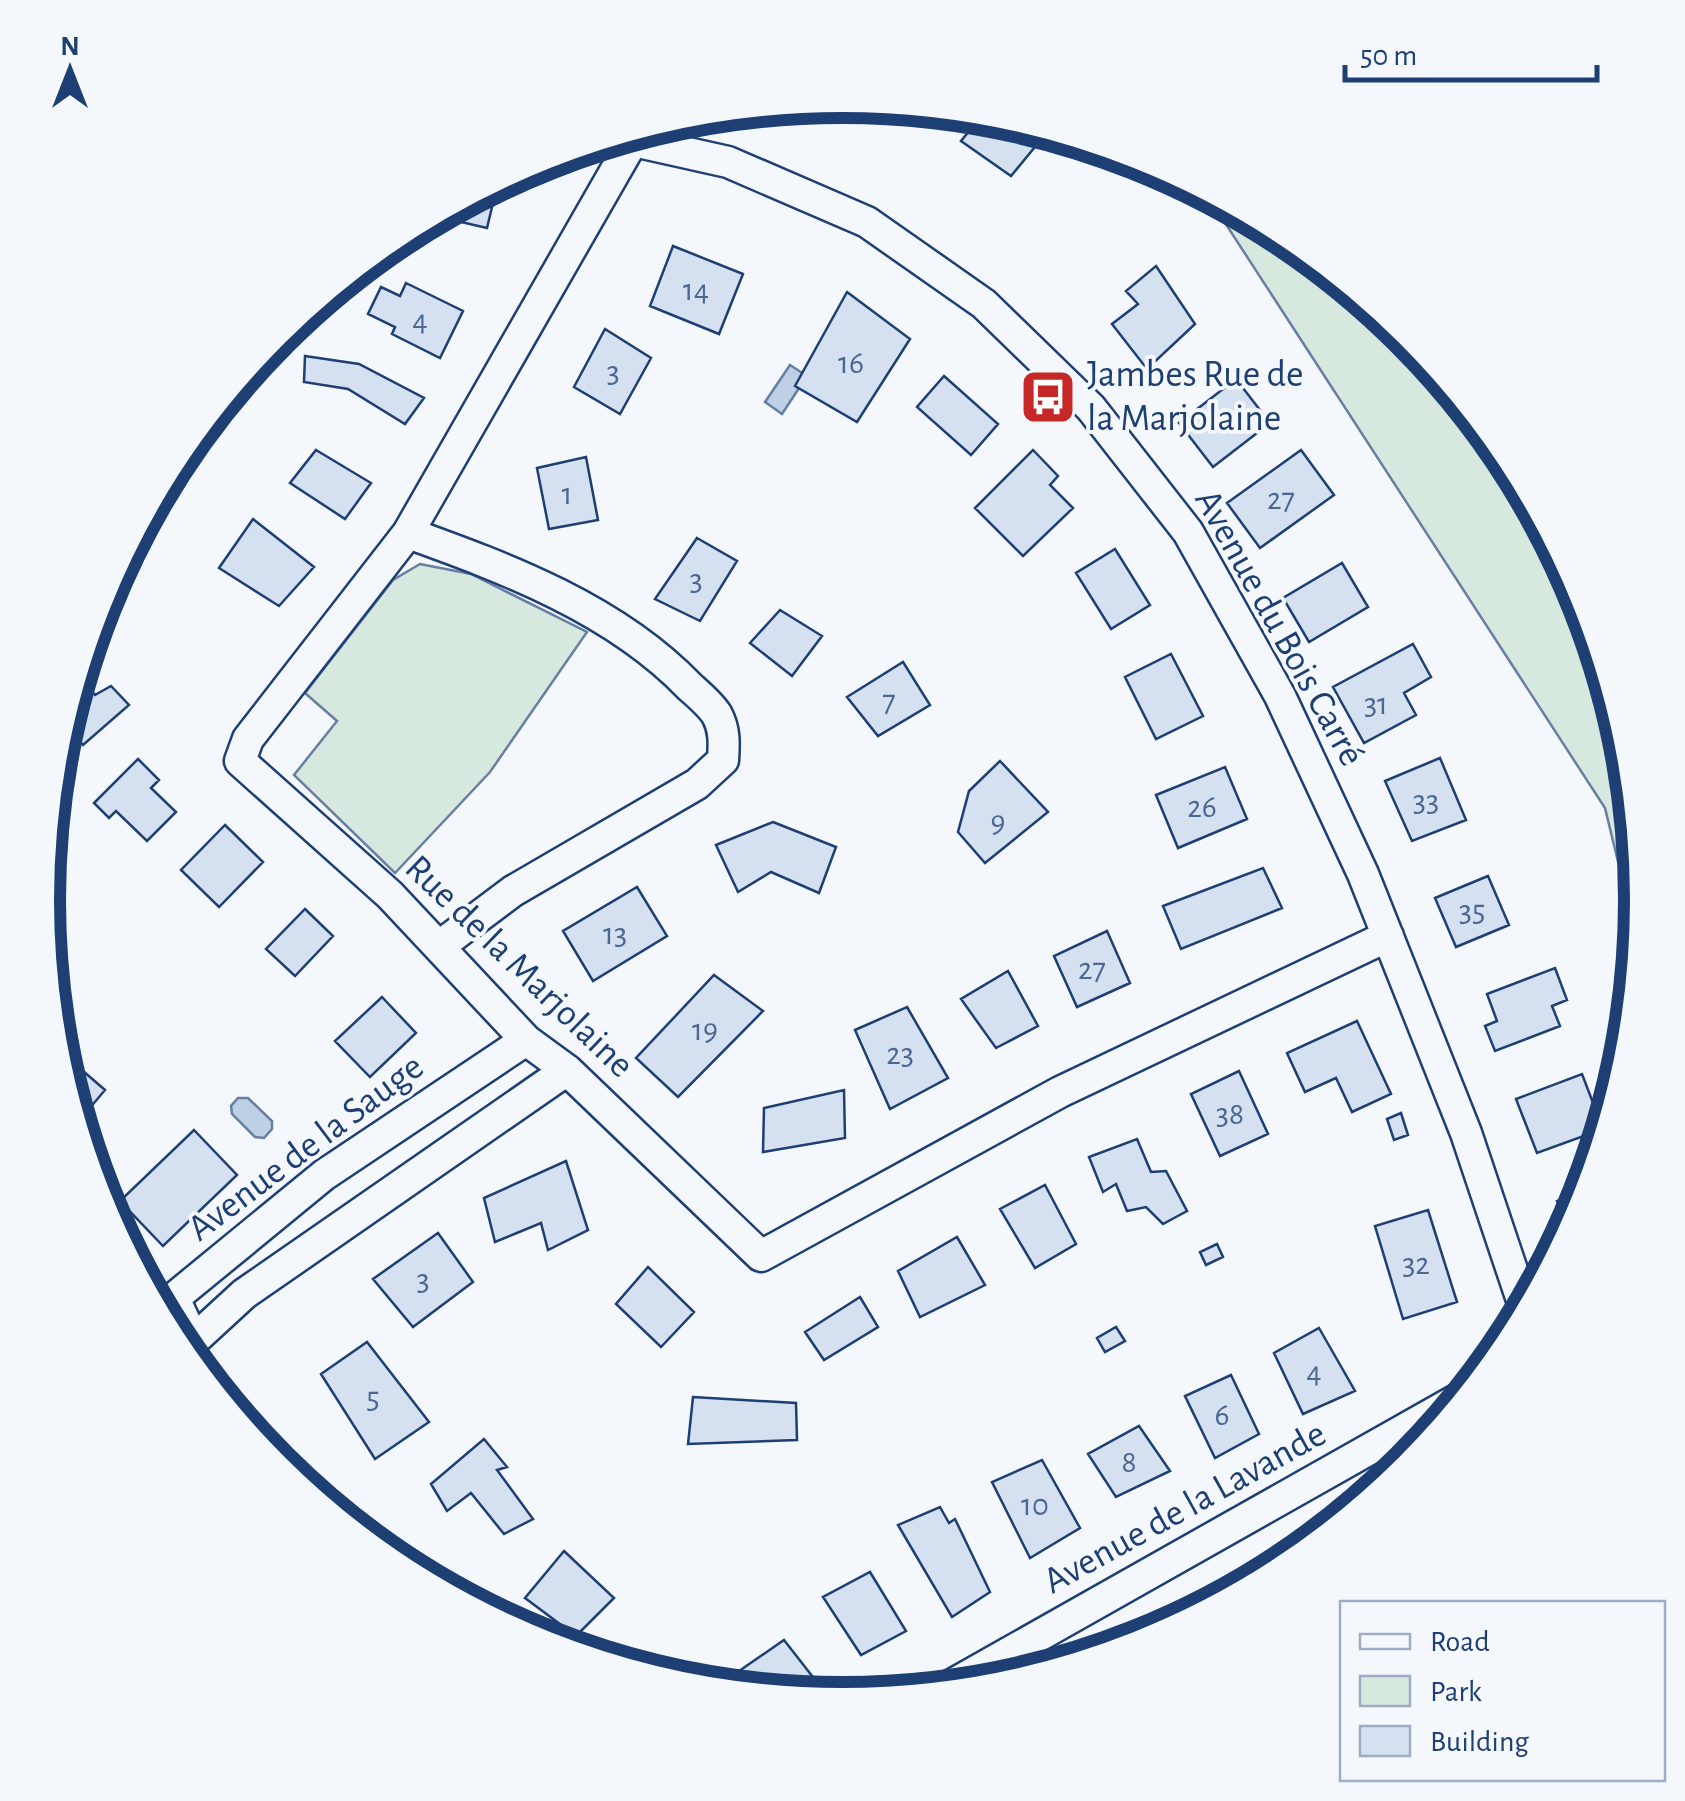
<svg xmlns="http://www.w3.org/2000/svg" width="1685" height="1801" font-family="'Alegreya Sans',sans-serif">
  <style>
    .green { fill: #d7e8df; stroke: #687fa3; stroke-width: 2.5 }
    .water { fill: #bed0e5; stroke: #687fa3; stroke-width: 2.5 }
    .building { fill: #d5e0f0; stroke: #1d3f73; stroke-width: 2.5 }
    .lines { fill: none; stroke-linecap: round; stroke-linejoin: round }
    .street-casing { stroke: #1d3f73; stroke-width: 35 }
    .street { stroke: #f4f7fb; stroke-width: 30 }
    .labels { text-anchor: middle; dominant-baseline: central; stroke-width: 8; stroke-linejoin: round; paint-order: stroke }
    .number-label { font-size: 32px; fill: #4b6792 }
    .poi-label { font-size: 38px; fill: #1d3f73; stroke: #f4f7fb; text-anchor: start }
    .street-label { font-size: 38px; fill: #1d3f73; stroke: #f4f7fb }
    .rim { fill: none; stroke: #1d3f73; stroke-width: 12 }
  </style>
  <rect width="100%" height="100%" fill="#f4f7fb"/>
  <!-- green -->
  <path class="green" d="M 1205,192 C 1278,230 1351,276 1409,336 C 1559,489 1660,728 1638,944 L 1605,808 Z
    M 420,564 L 471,574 L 587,632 L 490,772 L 395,873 L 294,775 L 337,721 L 305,693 L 393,580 Z"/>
  <!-- water -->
  <path class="water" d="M 790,365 L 807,376 L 782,414 L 765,402 Z
    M 238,1098 L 248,1098 L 272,1121 L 272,1129 L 264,1138 L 255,1137 L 232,1114 L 231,1106 Z"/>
  <!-- building -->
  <path class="building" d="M 983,114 L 1048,131 L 1011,176 L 961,141 Z
    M 498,182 L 487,228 L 435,216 Z
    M 673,246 L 743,274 L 719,334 L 650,306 Z
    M 1156,266 L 1195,324 L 1147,369 L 1112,324 L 1138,304 L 1126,291 Z
    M 406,283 L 463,311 L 440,358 L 392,334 L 395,327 L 368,314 L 381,287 L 400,296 Z
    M 847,292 L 910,339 L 857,422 L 795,386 Z
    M 605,329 L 651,358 L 620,414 L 574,387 Z
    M 305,356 L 359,364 L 424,398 L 405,424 L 348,389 L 304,382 Z
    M 944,376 L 998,424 L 971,455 L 917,407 Z
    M 1236,379 L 1270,423 L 1213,467 L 1179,423 Z
    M 316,450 L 371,483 L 345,519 L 290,483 Z
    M 1033,450 L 1058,476 L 1050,485 L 1073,508 L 1023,556 L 975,508 Z
    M 1301,450 L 1334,495 L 1260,548 L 1227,503 Z
    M 586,457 L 598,520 L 549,529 L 537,468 Z
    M 253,519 L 314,567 L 279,606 L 219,568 Z
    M 697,538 L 737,561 L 700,621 L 655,599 Z
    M 1115,549 L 1150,605 L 1111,629 L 1076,573 Z
    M 1342,563 L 1368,607 L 1309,642 L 1283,598 Z
    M 780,610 L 822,636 L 792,676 L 750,643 Z
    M 1413,644 L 1431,677 L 1404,693 L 1416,715 L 1364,743 L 1333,687 Z
    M 1171,654 L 1203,716 L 1156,739 L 1125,677 Z
    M 903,662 L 930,705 L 878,736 L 847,697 Z
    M 79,676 L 95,695 L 111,686 L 129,705 L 83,745 L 64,723 Z
    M 1440,758 L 1466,820 L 1412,841 L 1385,781 Z
    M 138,759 L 159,780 L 151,788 L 176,812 L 147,841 L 116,811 L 109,818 L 94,803 Z
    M 1000,761 L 1048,812 L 985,863 L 958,832 L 969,791 Z
    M 1225,767 L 1247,819 L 1178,848 L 1156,795 Z
    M 773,822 L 836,847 L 819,893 L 771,872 L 738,892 L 716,845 Z
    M 225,825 L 263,862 L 219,907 L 181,870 Z
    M 1263,868 L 1282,908 L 1181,949 L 1163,906 Z
    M 1488,876 L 1509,925 L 1456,947 L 1435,898 Z
    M 637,887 L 667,936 L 593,981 L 563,931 Z
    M 305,909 L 333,936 L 295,976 L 266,949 Z
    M 1107,931 L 1130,983 L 1077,1007 L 1054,956 Z
    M 1555,968 L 1567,1000 L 1552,1006 L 1560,1026 L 1495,1051 L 1485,1026 L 1497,1021 L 1487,994 Z
    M 1008,971 L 1038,1026 L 996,1048 L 961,999 Z
    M 714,975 L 763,1011 L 678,1097 L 636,1058 Z
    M 382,997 L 416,1033 L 370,1077 L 335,1041 Z
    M 907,1007 L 948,1078 L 890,1109 L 855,1030 Z
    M 1357,1021 L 1391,1094 L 1352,1112 L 1336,1078 L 1305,1092 L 1287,1053 Z
    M 68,1058 L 105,1090 L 78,1122 L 61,1066 Z
    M 1239,1071 L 1268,1134 L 1220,1156 L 1191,1094 Z
    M 1582,1074 L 1603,1129 L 1537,1153 L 1516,1099 Z
    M 844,1090 L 845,1138 L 763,1152 L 764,1108 Z
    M 1401,1113 L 1408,1135 L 1394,1140 L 1387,1119 Z
    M 194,1130 L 237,1175 L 163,1246 L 120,1201 Z
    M 1137,1139 L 1151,1172 L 1166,1171 L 1187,1211 L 1163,1224 L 1146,1207 L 1127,1211 L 1116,1184 L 1103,1192 L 1089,1157 Z
    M 566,1161 L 588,1230 L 548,1250 L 541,1223 L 495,1242 L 484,1198 Z
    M 1045,1185 L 1076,1244 L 1035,1268 L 1000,1209 Z
    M 1586,1191 L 1581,1207 L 1568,1232 L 1557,1201 Z
    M 1428,1210 L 1457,1302 L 1403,1319 L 1375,1226 Z
    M 438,1233 L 473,1282 L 413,1327 L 373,1279 Z
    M 957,1237 L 985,1285 L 920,1317 L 898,1271 Z
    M 1217,1244 L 1223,1257 L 1206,1265 L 1200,1252 Z
    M 648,1267 L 694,1312 L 661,1347 L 616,1304 Z
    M 860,1297 L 878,1327 L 824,1360 L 805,1332 Z
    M 1116,1327 L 1125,1341 L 1105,1352 L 1097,1338 Z
    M 1319,1328 L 1355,1391 L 1303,1414 L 1274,1353 Z
    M 367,1342 L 429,1422 L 375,1459 L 321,1374 Z
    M 1231,1375 L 1259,1434 L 1215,1458 L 1185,1396 Z
    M 693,1397 L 796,1403 L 797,1440 L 688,1444 Z
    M 1139,1426 L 1170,1471 L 1116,1497 L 1088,1454 Z
    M 484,1439 L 507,1467 L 497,1470 L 533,1519 L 504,1534 L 471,1493 L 447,1511 L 431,1484 Z
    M 1042,1460 L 1080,1528 L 1030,1558 L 992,1482 Z
    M 940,1507 L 949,1523 L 955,1519 L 990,1592 L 952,1617 L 898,1525 Z
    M 564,1551 L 614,1598 L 576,1636 L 525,1598 Z
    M 870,1572 L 906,1631 L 861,1655 L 823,1597 Z
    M 1199,1610 L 1158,1635 L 1156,1632 Z
    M 784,1640 L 830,1699 L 751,1691 L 739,1671 Z"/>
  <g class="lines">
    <!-- street casing -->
    <g class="street-casing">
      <path id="street" d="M 616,137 L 728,162 L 867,222 L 984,304 L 1091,408 L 1188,532 L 1280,696 L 1363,874 L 1466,1133 L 1526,1312
        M 632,142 L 408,533 L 248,739 L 240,761 L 390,895 L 526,1040 L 567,1070 L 761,1256 L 1060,1092 L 1388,936
        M 408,533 C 508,569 615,609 690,687 C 699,695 711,705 717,715 C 725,730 724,744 723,760 L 697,784 L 513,891 L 441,945
        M 193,1339 L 174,1298 L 324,1175 L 526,1040
        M 182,1351 L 244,1294 L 567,1070
        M 941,1691 L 1467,1394"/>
    </g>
    <!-- street -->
    <use href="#street" class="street"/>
  </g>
  <!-- icons -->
  <defs>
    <g id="bus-square" transform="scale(2.875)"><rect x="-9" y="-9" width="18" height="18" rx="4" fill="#c62828" stroke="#f4f7fb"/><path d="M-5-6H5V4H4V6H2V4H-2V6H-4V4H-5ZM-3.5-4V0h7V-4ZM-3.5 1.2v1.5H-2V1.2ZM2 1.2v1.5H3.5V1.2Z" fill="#fff"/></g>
  </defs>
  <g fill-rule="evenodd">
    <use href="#bus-square" x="1048" y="397"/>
  </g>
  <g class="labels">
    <!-- number labels -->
    <g class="number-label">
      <text x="696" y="290">14</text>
      <text x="420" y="320">4</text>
      <text x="851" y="363">16</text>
      <text x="613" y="372">3</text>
      <text x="567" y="494">1</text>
      <text x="1281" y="499">27</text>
      <text x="696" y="580">3</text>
      <text x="889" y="701">7</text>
      <text x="1376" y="704">31</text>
      <text x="1426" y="801">33</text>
      <text x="1202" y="807">26</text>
      <text x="998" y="822">9</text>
      <text x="1472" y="911">35</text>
      <text x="615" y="934">13</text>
      <text x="1092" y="969">27</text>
      <text x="705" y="1030">19</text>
      <text x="900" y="1054">23</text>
      <text x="1230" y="1114">38</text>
      <text x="1416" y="1264">32</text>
      <text x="423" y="1280">3</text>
      <text x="1314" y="1372">4</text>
      <text x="373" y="1398">5</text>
      <text x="1222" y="1415">6</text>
      <text x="1129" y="1462">8</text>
      <text x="1035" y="1505">10</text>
    </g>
    <!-- poi labels -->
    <g class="poi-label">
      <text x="1087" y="375">Jambes Rue de<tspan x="1087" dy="44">la Marjolaine</tspan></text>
    </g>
    <!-- street labels -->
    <g class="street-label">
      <text transform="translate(1279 628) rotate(61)">Avenue du Bois Carré</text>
      <text transform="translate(519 967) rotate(44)">Rue de la Marjolaine</text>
      <text transform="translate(306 1148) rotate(-37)">Avenue de la Sauge</text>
      <text transform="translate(1185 1508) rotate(-29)">Avenue de la Lavande</text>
    </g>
  </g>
  <!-- crop -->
  <path d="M0 0H1685V1801H0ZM60 900a782 782 0 1 1 1564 0a782 782 0 1 1-1564 0Z" fill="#f4f7fb" fill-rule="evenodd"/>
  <path class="rim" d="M60 900a782 782 0 1 1 1564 0a782 782 0 1 1-1564 0Z"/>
  <!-- legend -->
  <rect x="1340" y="1601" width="325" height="180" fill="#f4f7fb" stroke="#9eadc5" stroke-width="2.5"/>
  <rect x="1360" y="1634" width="50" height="15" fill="#f4f7fb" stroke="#9eadc5" stroke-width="2.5"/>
  <text x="1430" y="1651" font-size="30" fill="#1d3f73">Road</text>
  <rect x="1360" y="1676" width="50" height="30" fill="#d7e8df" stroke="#9eadc5" stroke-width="2.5"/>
  <text x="1430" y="1701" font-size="30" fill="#1d3f73">Park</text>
  <rect x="1360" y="1726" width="50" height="30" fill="#d5e0f0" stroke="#9eadc5" stroke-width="2.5"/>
  <text x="1430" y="1751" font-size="30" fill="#1d3f73">Building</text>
  <!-- north arrow -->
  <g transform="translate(70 70)" stroke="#f4f7fb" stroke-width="8" paint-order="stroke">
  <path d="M0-8L18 38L0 25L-18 38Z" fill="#1d3f73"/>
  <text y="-15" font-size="28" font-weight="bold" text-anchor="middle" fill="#1d3f73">N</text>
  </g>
  <!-- scale -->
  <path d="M1345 65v15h252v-15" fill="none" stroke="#1d3f73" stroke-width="5"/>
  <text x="1360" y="65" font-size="30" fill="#1d3f73" stroke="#f4f7fb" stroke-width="8" paint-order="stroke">50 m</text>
</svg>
